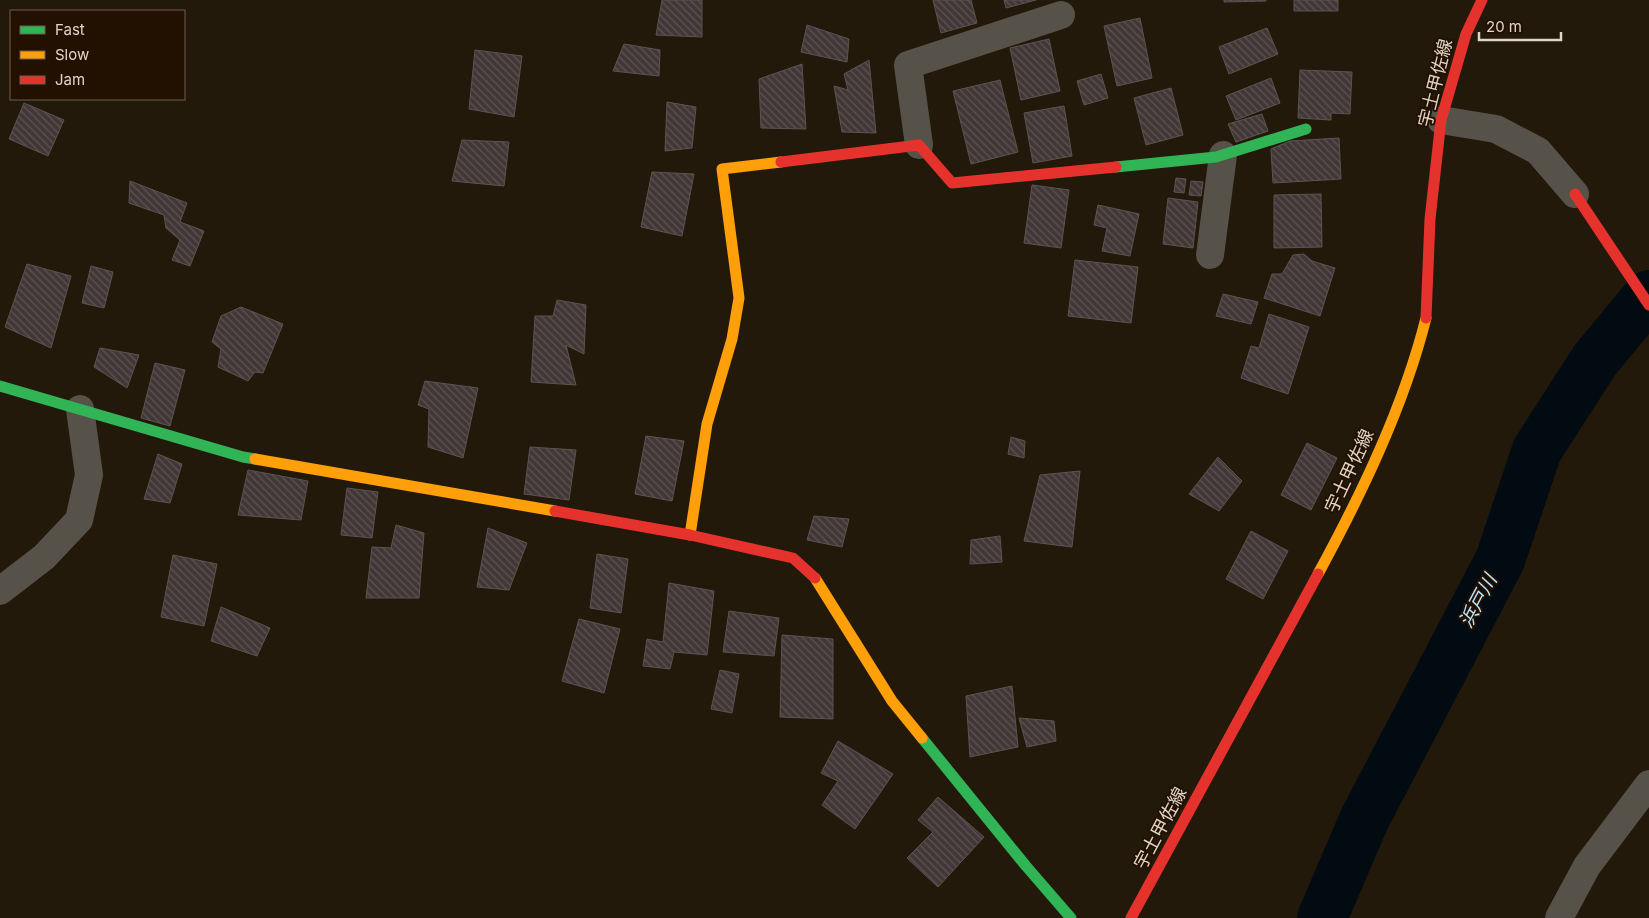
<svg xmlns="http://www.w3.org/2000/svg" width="1649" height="918" font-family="Inter,'Noto Sans JP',sans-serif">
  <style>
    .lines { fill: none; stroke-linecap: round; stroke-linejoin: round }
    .river { stroke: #030b12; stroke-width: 50 }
    .building { fill: url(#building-back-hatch); stroke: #5d5352 }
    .street { stroke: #56524a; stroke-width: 28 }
    .fast { stroke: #30b455; stroke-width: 11 }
    .slow { stroke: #ff9f0a; stroke-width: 11 }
    .jam { stroke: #e5322d; stroke-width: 11 }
    .labels { text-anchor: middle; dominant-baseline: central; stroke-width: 4; stroke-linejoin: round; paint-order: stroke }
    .street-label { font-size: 18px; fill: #e0d4c5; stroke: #210 }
    .water-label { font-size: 19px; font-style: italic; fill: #b9e6fc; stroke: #210 }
  </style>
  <defs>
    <pattern id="building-back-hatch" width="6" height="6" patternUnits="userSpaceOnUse" patternTransform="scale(1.25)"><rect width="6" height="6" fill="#413736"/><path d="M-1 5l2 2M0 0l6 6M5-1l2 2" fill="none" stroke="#5c5352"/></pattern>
  </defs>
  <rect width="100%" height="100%" fill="#22190a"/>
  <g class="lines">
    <!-- river -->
    <path class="river" d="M 1322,918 L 1364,820 L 1500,560 L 1537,450 L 1595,360 L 1649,295"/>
  </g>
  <!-- building -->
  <path class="building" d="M 662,0 L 702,0 L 702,37 L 656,35 Z
    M 933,0 L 971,0 L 977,23 L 941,33 Z
    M 1004,0 L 1036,0 L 1006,8 Z
    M 1224,0 L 1266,0 L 1266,1 L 1224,2 Z
    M 1294,0 L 1338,0 L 1338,11 L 1294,11 Z
    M 1140,18 L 1152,78 L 1117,86 L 1104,26 Z
    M 807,25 L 849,39 L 847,62 L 801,52 Z
    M 1267,28 L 1278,54 L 1229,74 L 1219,47 Z
    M 1049,39 L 1060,91 L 1021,100 L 1010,48 Z
    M 624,44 L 660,50 L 659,76 L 613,71 Z
    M 475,50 L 522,56 L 514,117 L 469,109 Z
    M 869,60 L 876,133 L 842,132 L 834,86 L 848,90 L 844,74 Z
    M 802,64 L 806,129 L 761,128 L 759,79 Z
    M 1300,70 L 1352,72 L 1350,114 L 1331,113 L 1331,120 L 1298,118 Z
    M 1101,74 L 1108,98 L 1084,105 L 1077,81 Z
    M 1271,78 L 1280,103 L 1236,120 L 1226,96 Z
    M 1000,80 L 1018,152 L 971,164 L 953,91 Z
    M 1171,88 L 1183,135 L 1146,145 L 1134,98 Z
    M 667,102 L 696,107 L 692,148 L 665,151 Z
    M 24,103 L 64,120 L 48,156 L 9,139 Z
    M 1064,106 L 1072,156 L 1033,163 L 1024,113 Z
    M 1262,114 L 1268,131 L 1236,142 L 1228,124 Z
    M 1339,138 L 1341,179 L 1273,183 L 1271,149 L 1290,141 Z
    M 462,140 L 509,142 L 504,186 L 452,181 Z
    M 652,172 L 694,174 L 682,236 L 641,227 Z
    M 1176,178 L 1186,179 L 1184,193 L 1174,192 Z
    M 130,181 L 187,203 L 180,222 L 204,231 L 190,266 L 172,260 L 180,240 L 166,228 L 164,215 L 129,203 Z
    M 1191,181 L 1203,182 L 1201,196 L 1189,195 Z
    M 1032,185 L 1069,190 L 1061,248 L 1024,243 Z
    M 1321,194 L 1322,247 L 1274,248 L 1274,195 Z
    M 1168,198 L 1198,202 L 1193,248 L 1163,244 Z
    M 1098,205 L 1139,214 L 1130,256 L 1102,251 L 1107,228 L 1094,225 Z
    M 1304,254 L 1312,261 L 1335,268 L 1320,316 L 1264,298 L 1272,274 L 1282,274 L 1293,255 Z
    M 1075,260 L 1138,267 L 1131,323 L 1068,316 Z
    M 27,264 L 71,276 L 51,348 L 5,327 Z
    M 91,266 L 113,272 L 104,308 L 82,303 Z
    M 1223,294 L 1258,302 L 1251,324 L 1216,316 Z
    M 557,300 L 586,305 L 584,354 L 566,345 L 576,385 L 531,382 L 535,316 L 553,316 Z
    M 241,307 L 283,324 L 263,373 L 255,372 L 248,381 L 218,367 L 221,349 L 212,342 L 221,316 Z
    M 1269,314 L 1309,327 L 1288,394 L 1241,378 L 1251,346 L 1259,348 Z
    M 100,348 L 139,355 L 127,388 L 94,367 Z
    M 155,363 L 185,370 L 170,426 L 141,418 Z
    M 425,381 L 478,388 L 463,458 L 428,447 L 429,409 L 418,405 Z
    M 646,436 L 684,441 L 672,501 L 635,494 Z
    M 1011,437 L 1025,441 L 1024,458 L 1008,454 Z
    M 1307,443 L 1337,458 L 1311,510 L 1281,495 Z
    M 530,447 L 576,450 L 569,500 L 524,494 Z
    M 158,454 L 182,464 L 170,503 L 144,499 Z
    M 1218,457 L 1242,481 L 1219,511 L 1189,494 Z
    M 248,470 L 308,481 L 301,520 L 238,515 Z
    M 1080,471 L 1072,547 L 1024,541 L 1040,475 Z
    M 347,488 L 378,492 L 372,538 L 341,535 Z
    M 814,516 L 849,519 L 842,547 L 807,540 Z
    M 396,525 L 424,533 L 419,598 L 366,598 L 372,547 L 391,548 Z
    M 488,528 L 527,543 L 509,590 L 477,587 Z
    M 1251,531 L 1288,551 L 1263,599 L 1226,579 Z
    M 1000,536 L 1002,562 L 970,564 L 971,540 Z
    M 597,554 L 628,559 L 621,613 L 590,608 Z
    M 173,555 L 217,564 L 204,626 L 161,617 Z
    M 669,583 L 714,591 L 707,655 L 674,652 L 670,669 L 643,666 L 647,639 L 663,642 Z
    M 221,607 L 270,628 L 257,656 L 211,641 Z
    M 729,611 L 779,618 L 774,656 L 723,652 Z
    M 579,619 L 620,629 L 604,693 L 562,681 Z
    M 782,635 L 833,639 L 833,719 L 780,717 Z
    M 720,670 L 739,674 L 732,713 L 711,709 Z
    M 1012,686 L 1018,747 L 970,757 L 966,696 Z
    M 1019,718 L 1054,721 L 1056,741 L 1027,747 Z
    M 838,741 L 893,774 L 855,829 L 822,805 L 838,781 L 821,773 Z
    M 938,797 L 984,837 L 938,887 L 907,858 L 933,832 L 918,820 Z"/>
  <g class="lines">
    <!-- street -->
    <path class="street" d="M 1441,120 L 1496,129 L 1538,151 L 1575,194
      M 919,145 L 908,65 L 1061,15
      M 1210,255 L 1223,155
      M 0,591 L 44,557 L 79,520 L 89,475 L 80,409
      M 1559,918 L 1587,866 L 1649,784"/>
    <!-- fast -->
    <path class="fast" d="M 1116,167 L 1216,157 L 1306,129
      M 0,386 L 243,457 L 255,459
      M 922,738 L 1026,866 L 1071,918"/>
    <!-- slow -->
    <path class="slow" d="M 255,459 L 555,511
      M 690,535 L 707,424 L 732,339 L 739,298 L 722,169 L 781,162
      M 1318,574 C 1361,495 1404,406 1426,318
      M 815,578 L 892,701 L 922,738"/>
    <!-- jam -->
    <path class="jam" d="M 781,162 L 919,145 L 952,183 L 1116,167
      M 1575,194 L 1649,305
      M 1426,318 L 1430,219 L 1441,120 L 1466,34 L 1482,0
      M 555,511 L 690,535 L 793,558 L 815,578
      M 1131,918 L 1318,574"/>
  </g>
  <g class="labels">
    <!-- street labels -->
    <g class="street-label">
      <text transform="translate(1435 83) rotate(-76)">宇土甲佐線</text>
      <text transform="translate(1349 471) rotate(-65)">宇土甲佐線</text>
      <text transform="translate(1160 828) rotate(-62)">宇土甲佐線</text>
    </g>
    <!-- water labels -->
    <g class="water-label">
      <text transform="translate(1478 601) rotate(-62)">浜戸川</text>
    </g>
  </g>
  <!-- legend -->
  <rect x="10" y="10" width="175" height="90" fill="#221100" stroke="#6e5f4f"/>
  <rect x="20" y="26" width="25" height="8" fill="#30b455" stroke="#6e5f4f"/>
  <text x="55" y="35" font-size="15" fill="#e0d4c5">Fast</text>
  <rect x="20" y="51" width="25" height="8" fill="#ff9f0a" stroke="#6e5f4f"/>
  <text x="55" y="60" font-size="15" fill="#e0d4c5">Slow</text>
  <rect x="20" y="76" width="25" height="8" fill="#e5322d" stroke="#6e5f4f"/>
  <text x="55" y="85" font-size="15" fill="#e0d4c5">Jam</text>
  <!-- scale -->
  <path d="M1479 32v8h82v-8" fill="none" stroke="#e0d4c5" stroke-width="2.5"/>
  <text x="1486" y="32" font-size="15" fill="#e0d4c5" stroke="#221100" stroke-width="4" paint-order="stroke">20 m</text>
</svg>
